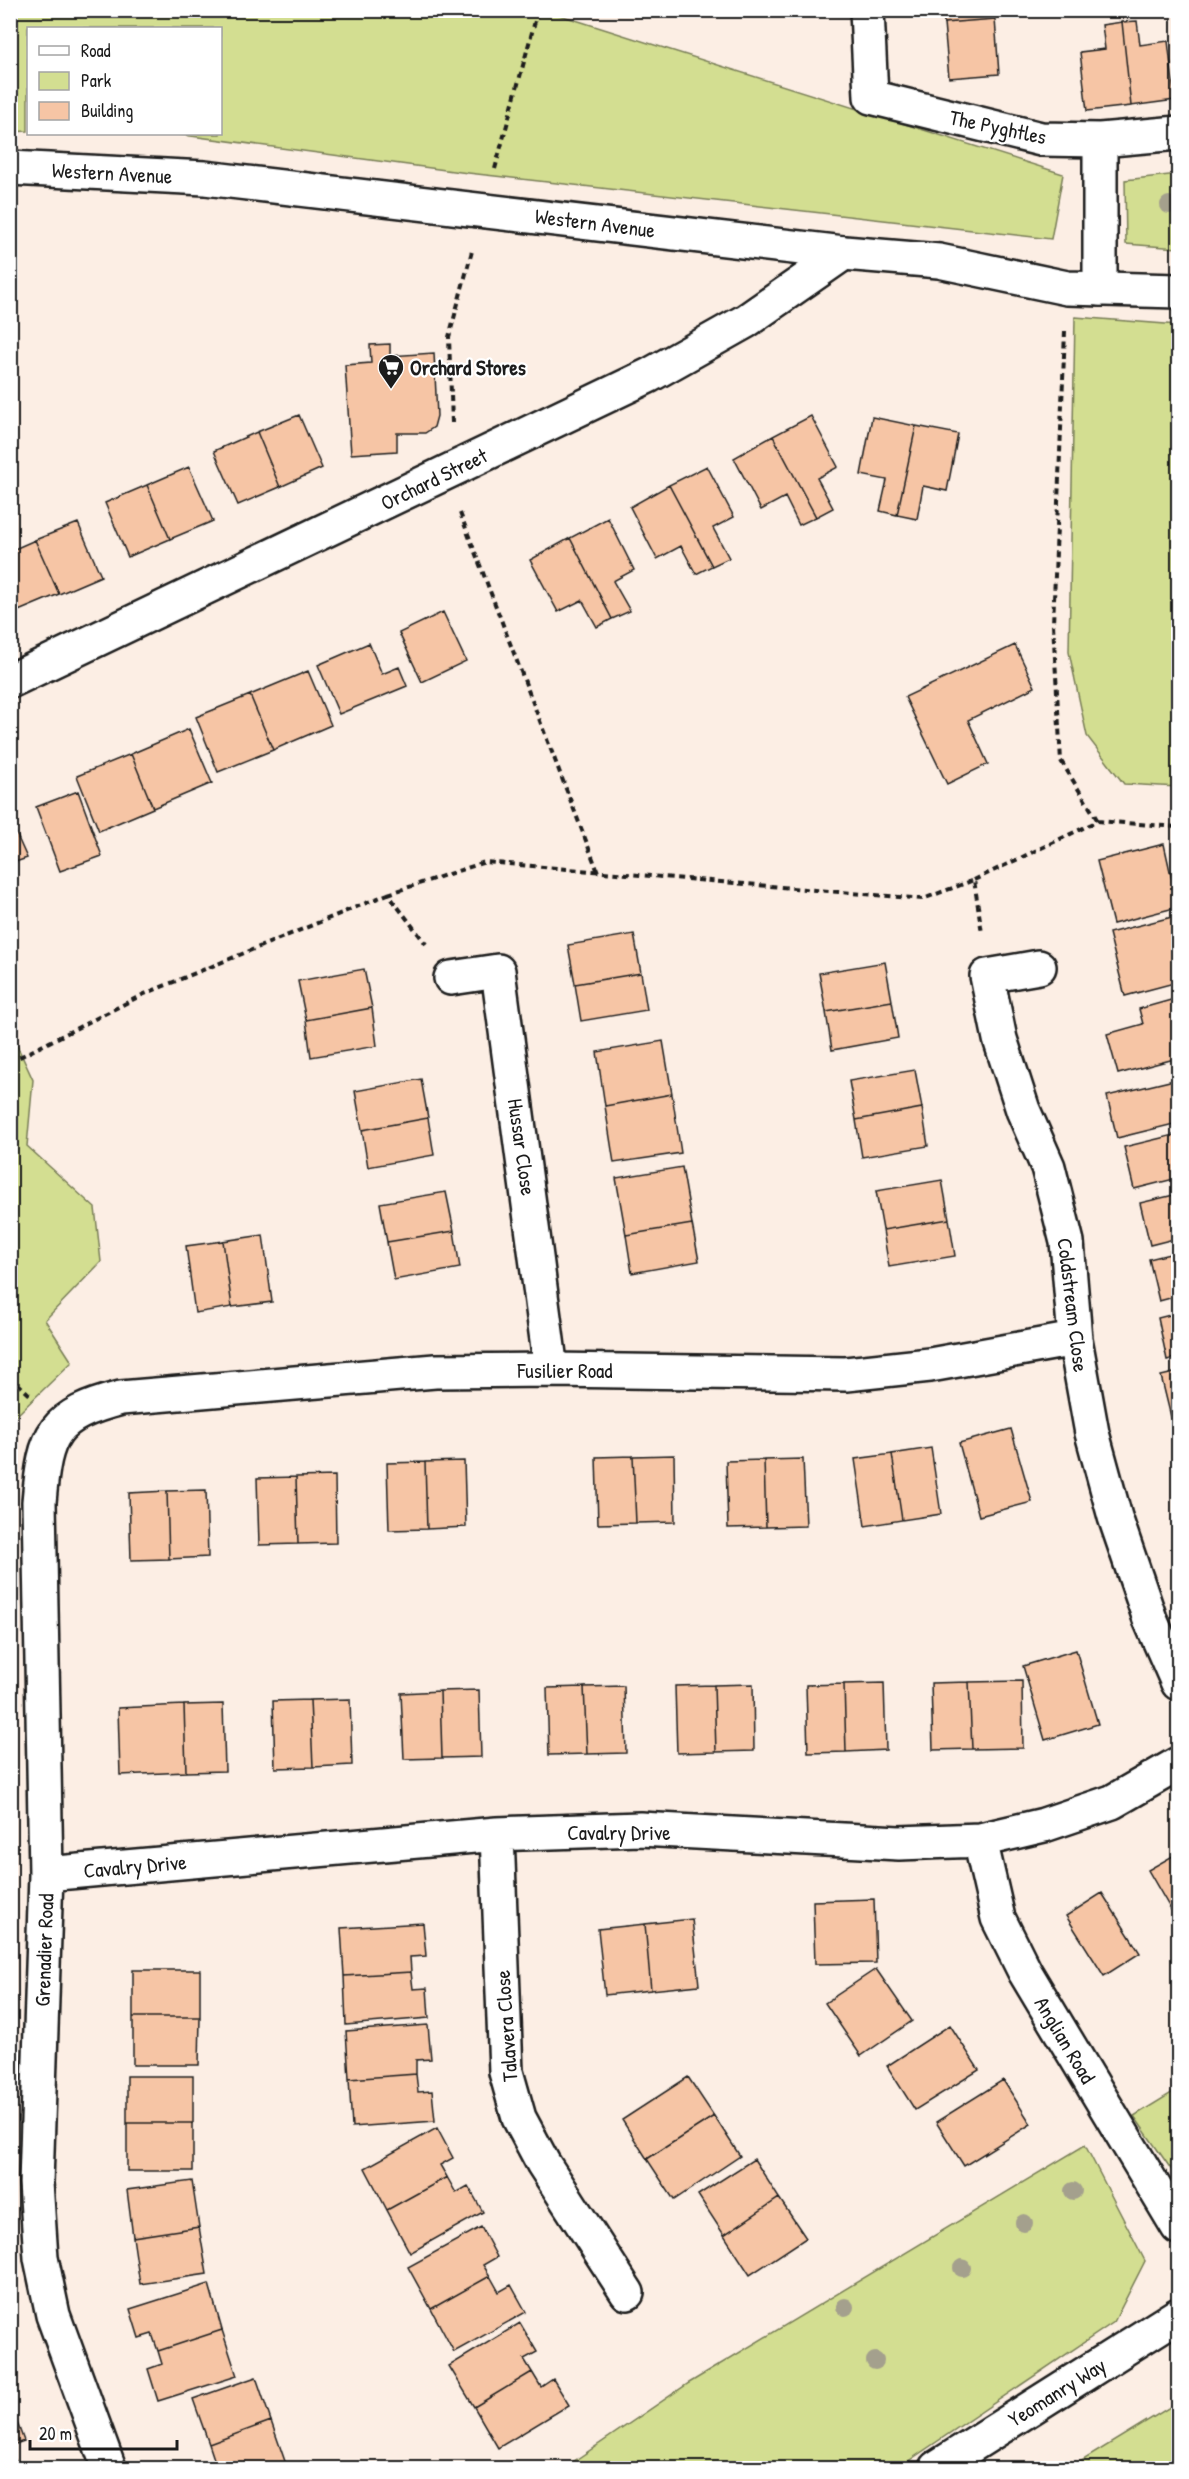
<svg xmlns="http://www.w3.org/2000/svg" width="1189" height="2479" font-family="'Patrick Hand',sans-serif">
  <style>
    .green { fill: #d3de91; stroke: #787d56; stroke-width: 1.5 }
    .building { fill: #f6c5a5; stroke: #1c1c1c; stroke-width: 1.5 }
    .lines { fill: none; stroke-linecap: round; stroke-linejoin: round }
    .street-casing { stroke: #1c1c1c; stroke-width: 38 }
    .secondary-casing { stroke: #1c1c1c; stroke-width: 38 }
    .path { stroke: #1c1c1c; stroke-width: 4; stroke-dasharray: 6 4.5; stroke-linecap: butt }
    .street { stroke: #fff; stroke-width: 33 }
    .secondary { stroke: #fff; stroke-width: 33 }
    .tree { fill: #a4a08d }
    .labels { text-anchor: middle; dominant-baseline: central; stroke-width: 4.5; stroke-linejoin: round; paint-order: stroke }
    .street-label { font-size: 21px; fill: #1c1c1c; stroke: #fff }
    .poi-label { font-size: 21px; font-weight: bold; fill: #1c1c1c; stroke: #fff; text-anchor: start }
  </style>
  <rect width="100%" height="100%" fill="#fceee4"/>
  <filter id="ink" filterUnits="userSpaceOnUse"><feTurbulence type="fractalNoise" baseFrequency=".0167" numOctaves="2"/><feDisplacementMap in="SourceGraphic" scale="12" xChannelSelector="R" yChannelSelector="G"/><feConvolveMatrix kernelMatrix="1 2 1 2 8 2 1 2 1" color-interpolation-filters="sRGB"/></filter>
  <g filter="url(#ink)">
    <!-- green -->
    <path class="green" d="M 10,11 L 547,11 L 1063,174 L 1051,239 L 468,173 L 176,134 L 220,134 L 220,28 L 28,28 L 28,131 L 11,132 Z
      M 1178,174 L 1178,248 L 1126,244 L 1125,180 Z
      M 1075,317 L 1178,325 L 1178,787 L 1124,784 L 1087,736 L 1069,652 Z
      M 15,1041 L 33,1080 L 27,1146 L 95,1208 L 101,1262 L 45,1320 L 72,1362 L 16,1416 L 10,1415 L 10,1043 Z
      M 1178,2089 L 1178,2179 L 1134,2116 Z
      M 1085,2145 L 1145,2261 L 1114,2322 L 898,2468 L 564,2468 L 689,2383 Z
      M 1178,2402 L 1178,2468 L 1070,2468 Z"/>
    <!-- building -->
    <path class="building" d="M 685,10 L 749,10 L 748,12 Z
      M 943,10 L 994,10 L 995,19 L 944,23 Z
      M 995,19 L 999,74 L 949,78 L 944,23 Z
      M 1137,21 L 1140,45 L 1168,41 L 1175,100 L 1131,106 L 1122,22 Z
      M 1122,22 L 1131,106 L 1087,111 L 1080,52 L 1105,49 L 1102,25 Z
      M 390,344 L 390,356 L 434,353 L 437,416 L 434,427 L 425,433 L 397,433 L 397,451 L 351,454 L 345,365 L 371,363 L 370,345 Z
      M 299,415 L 322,468 L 280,487 L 257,432 Z
      M 811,416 L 838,467 L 817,478 L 833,508 L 816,517 L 773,436 Z
      M 872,417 L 916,426 L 897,515 L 880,511 L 887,480 L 861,475 Z
      M 916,426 L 958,434 L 947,491 L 923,486 L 917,519 L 897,515 Z
      M 257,432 L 280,487 L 238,505 L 214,451 Z
      M 773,436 L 816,517 L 799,525 L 785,497 L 761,510 L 734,458 Z
      M 707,466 L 734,517 L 713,528 L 729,558 L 712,566 L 669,485 Z
      M 189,467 L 213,521 L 170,539 L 147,485 Z
      M 147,485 L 170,539 L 128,557 L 105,503 Z
      M 669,485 L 712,566 L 696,574 L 681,546 L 657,559 L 630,507 Z
      M 608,518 L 634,570 L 613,581 L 630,611 L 612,619 L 570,538 Z
      M 78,523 L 101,576 L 59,594 L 35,540 Z
      M 570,538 L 612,619 L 597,627 L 582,600 L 558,612 L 530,560 Z
      M 35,540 L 59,594 L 16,612 L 10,600 L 10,551 Z
      M 443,612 L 466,661 L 422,682 L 399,633 Z
      M 369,643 L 382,674 L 399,667 L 407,686 L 339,714 L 318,665 Z
      M 1015,645 L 1035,687 L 968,720 L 988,764 L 947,784 L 905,697 Z
      M 308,671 L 331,725 L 273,750 L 250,695 Z
      M 250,695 L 273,750 L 218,772 L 196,717 Z
      M 189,729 L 212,783 L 153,808 L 131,754 Z
      M 131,754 L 153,808 L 99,831 L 77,776 Z
      M 78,791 L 102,856 L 60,871 L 36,807 Z
      M 10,820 L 27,858 L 10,864 Z
      M 1164,844 L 1178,907 L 1113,924 L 1097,861 Z
      M 1176,916 L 1178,927 L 1178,982 L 1125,996 L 1109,933 Z
      M 634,934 L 641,973 L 575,984 L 568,945 Z
      M 885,962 L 892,1001 L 826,1012 L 819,973 Z
      M 364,969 L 372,1008 L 306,1020 L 298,981 Z
      M 641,973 L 647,1010 L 581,1021 L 575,984 Z
      M 1178,998 L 1178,1061 L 1178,1058 L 1118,1074 L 1107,1034 L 1143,1024 L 1139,1009 Z
      M 892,1001 L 898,1038 L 832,1050 L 826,1012 Z
      M 372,1008 L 377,1046 L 311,1057 L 306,1020 Z
      M 663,1041 L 672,1094 L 605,1106 L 597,1052 Z
      M 915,1070 L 922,1108 L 856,1120 L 849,1081 Z
      M 421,1079 L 428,1118 L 362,1130 L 355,1091 Z
      M 1174,1080 L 1178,1100 L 1178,1123 L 1117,1138 L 1107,1096 Z
      M 672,1094 L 681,1153 L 614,1163 L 605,1106 Z
      M 922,1108 L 928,1146 L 862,1157 L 856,1120 Z
      M 428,1118 L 434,1155 L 368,1167 L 362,1130 Z
      M 1178,1134 L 1178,1178 L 1134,1189 L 1124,1147 Z
      M 682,1167 L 692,1224 L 626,1235 L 616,1178 Z
      M 942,1180 L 949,1219 L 883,1230 L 876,1191 Z
      M 446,1192 L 454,1231 L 387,1242 L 380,1203 Z
      M 1178,1194 L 1178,1238 L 1150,1245 L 1140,1203 Z
      M 949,1219 L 955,1256 L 889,1267 L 883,1230 Z
      M 692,1224 L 699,1261 L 632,1273 L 626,1235 Z
      M 454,1231 L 460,1268 L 394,1280 L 387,1242 Z
      M 263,1235 L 272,1302 L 232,1307 L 223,1241 Z
      M 223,1241 L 232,1307 L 195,1313 L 186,1246 Z
      M 1178,1252 L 1178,1296 L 1159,1301 L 1149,1259 Z
      M 1178,1313 L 1178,1357 L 1167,1360 L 1158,1318 Z
      M 1178,1372 L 1178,1416 L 1171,1417 L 1161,1376 Z
      M 1011,1429 L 1032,1502 L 979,1516 L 959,1443 Z
      M 931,1448 L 941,1514 L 902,1520 L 892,1454 Z
      M 892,1454 L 902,1520 L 865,1526 L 855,1459 Z
      M 674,1455 L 675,1522 L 636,1523 L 633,1456 Z
      M 633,1456 L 636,1523 L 598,1524 L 596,1457 Z
      M 803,1459 L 806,1526 L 766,1527 L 764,1460 Z
      M 764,1460 L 766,1527 L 728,1528 L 726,1461 Z
      M 464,1461 L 466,1527 L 427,1529 L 425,1462 Z
      M 425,1462 L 427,1529 L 389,1530 L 387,1463 Z
      M 335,1476 L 336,1543 L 298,1544 L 296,1477 Z
      M 296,1477 L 298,1544 L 259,1545 L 257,1478 Z
      M 206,1490 L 208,1557 L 169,1559 L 167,1491 Z
      M 167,1491 L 169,1559 L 131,1560 L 129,1493 Z
      M 1076,1650 L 1098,1724 L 1045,1740 L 1023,1666 Z
      M 1022,1681 L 1023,1748 L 972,1749 L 969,1682 Z
      M 969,1682 L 972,1749 L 933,1750 L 931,1683 Z
      M 884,1683 L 886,1750 L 846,1752 L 844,1684 Z
      M 753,1684 L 754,1751 L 716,1752 L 714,1685 Z
      M 844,1684 L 846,1752 L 808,1753 L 806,1685 Z
      M 714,1685 L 716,1752 L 677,1753 L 675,1686 Z
      M 624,1686 L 626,1753 L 587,1754 L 584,1687 Z
      M 584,1687 L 587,1754 L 549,1755 L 547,1688 Z
      M 479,1690 L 481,1757 L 442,1758 L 440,1691 Z
      M 440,1691 L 442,1758 L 404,1759 L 401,1693 Z
      M 350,1699 L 352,1765 L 313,1767 L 310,1700 Z
      M 310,1700 L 313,1767 L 275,1768 L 273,1701 Z
      M 223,1704 L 225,1771 L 186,1772 L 184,1705 Z
      M 184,1705 L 186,1772 L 120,1775 L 118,1708 Z
      M 1178,1853 L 1178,1922 L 1148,1870 Z
      M 1102,1893 L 1140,1953 L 1104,1976 L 1066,1916 Z
      M 874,1899 L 876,1963 L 815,1964 L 813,1901 Z
      M 692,1919 L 699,1985 L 651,1990 L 645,1924 Z
      M 423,1923 L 426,1956 L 410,1957 L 411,1972 L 344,1976 L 341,1928 Z
      M 645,1924 L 651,1990 L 605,1995 L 598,1929 Z
      M 876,1969 L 912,2021 L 861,2056 L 825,2003 Z
      M 133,1970 L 200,1970 L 200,2017 L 133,2017 Z
      M 411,1972 L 413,1989 L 427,1988 L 429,2018 L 346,2025 L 344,1976 Z
      M 133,2017 L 200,2017 L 199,2065 L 133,2065 Z
      M 428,2025 L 431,2059 L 416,2060 L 416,2074 L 349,2079 L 346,2031 Z
      M 950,2025 L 979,2070 L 915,2110 L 887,2066 Z
      M 416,2074 L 418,2092 L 432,2091 L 435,2121 L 352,2127 L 349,2079 Z
      M 127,2076 L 193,2076 L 193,2123 L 127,2123 Z
      M 688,2077 L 714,2116 L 647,2159 L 622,2120 Z
      M 1003,2080 L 1031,2124 L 964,2166 L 936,2122 Z
      M 714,2116 L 740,2156 L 674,2200 L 647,2159 Z
      M 127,2123 L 193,2123 L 193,2171 L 127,2171 Z
      M 437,2128 L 453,2158 L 440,2165 L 447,2177 L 387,2210 L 365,2168 Z
      M 754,2159 L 779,2198 L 724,2235 L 698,2195 Z
      M 447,2177 L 456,2193 L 468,2186 L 483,2212 L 410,2253 L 387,2210 Z
      M 192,2181 L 199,2227 L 133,2237 L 127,2190 Z
      M 779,2198 L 806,2238 L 750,2275 L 724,2235 Z
      M 199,2227 L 207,2274 L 140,2284 L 133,2237 Z
      M 481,2227 L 497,2257 L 483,2265 L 490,2276 L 431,2309 L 408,2267 Z
      M 490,2276 L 499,2292 L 511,2285 L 526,2312 L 454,2352 L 431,2309 Z
      M 209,2284 L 222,2330 L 158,2351 L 152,2334 L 139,2338 L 130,2309 Z
      M 520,2323 L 537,2352 L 524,2359 L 532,2372 L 474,2407 L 449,2366 Z
      M 222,2330 L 237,2376 L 158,2401 L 148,2369 L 162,2364 L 158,2351 Z
      M 532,2372 L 541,2387 L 553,2379 L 569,2405 L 498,2448 L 474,2407 Z
      M 256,2377 L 271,2421 L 209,2444 L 193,2399 Z
      M 12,2409 L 24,2441 L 10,2446 L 10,2410 Z
      M 271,2421 L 287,2467 L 217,2468 L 209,2444 Z
      M 15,2459 L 18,2468 L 10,2468 L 10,2461 Z"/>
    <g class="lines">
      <!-- street casing -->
      <g class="street-casing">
        <path id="street" d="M 867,10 L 871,97 L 1041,139 L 1100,140 L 1100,289
          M 1100,140 L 1178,133
          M 10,681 L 650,375 L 746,321 L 844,253
          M 1039,967 L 987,976 L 1000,1039 L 1023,1110 L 1048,1167 L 1067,1242 L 1075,1339 L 1092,1433 L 1115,1517 L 1150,1619 L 1178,1683
          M 451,978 L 498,971 L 551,1370
          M 497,1834 L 506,2072 L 519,2118 L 543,2163 L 627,2293
          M 980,1840 L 998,1918 L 1025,1972 L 1178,2227
          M 46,1874 L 497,1834 L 640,1829 L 899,1843 L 980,1840 L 1044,1825 L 1112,1802 L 1178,1764
          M 109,2468 L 53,2315 L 41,2258 L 36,2183 L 46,1874 L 39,1502 C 45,1433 52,1416 121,1398 L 435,1371 L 551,1370 L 846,1374 L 930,1365 L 1075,1339"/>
      </g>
      <!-- secondary casing -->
      <g class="secondary-casing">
        <path id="secondary" d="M 10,168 L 205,178 L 844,253 L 939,261 L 1067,288 L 1178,291
          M 936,2468 L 1178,2315"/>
      </g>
      <!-- path -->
      <path class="path" d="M 495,169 L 538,10
        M 1065,331 L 1053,624 L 1061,761 L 1098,821
        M 452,423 L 449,337 L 472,251
        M 460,513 L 598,872
        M 974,880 L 1098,821 L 1178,827
        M 388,894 L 485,862 L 923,899 L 974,880 L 982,933
        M 10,1062 L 142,995 L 388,894 L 426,944
        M 10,1376 L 31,1396"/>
      <!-- street -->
      <use href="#street" class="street"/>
      <!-- secondary -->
      <use href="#secondary" class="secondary"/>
    </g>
    <!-- trees -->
    <g class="tree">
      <circle cx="1169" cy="205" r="9"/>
      <circle cx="1073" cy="2191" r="9"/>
      <circle cx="1024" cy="2223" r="9"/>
      <circle cx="962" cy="2268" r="9"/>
      <circle cx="845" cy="2307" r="9"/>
      <circle cx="875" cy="2361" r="9"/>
    </g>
  </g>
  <!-- icons -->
  <defs>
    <g id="supermarket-pin" transform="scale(1.35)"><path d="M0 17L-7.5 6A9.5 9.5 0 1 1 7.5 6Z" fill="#1c1c1c" stroke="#fff"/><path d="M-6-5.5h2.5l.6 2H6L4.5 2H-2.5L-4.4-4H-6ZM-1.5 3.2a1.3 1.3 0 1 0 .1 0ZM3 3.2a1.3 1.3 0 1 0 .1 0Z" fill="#fff"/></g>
  </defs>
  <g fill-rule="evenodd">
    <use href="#supermarket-pin" x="391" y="367"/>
  </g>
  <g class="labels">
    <!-- street labels -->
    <g class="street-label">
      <text transform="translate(998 127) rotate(12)">The Pyghtles</text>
      <text transform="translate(112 173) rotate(3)">Western Avenue</text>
      <text transform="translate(595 223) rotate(7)">Western Avenue</text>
      <text transform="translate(434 479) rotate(-26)">Orchard Street</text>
      <text transform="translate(522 1147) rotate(82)">Hussar Close</text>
      <text transform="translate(1073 1305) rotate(83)">Coldstream Close</text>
      <text x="565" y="1370">Fusilier Road</text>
      <text x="619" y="1832">Cavalry Drive</text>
      <text transform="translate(135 1866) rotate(-5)">Cavalry Drive</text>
      <text transform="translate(44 1950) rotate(-88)">Grenadier Road</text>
      <text transform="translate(506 2026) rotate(-94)">Talavera Close</text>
      <text transform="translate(1065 2040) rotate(59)">Anglian Road</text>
      <text transform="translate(1057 2392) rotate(-32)">Yeomanry Way</text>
    </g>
    <!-- poi labels -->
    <g class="poi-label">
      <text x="410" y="367">Orchard Stores</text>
    </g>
  </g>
  <!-- margin -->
  <rect width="1189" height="2479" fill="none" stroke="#fff" stroke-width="36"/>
  <rect x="18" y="18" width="1153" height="2443" fill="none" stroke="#1c1c1c" stroke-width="2" filter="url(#ink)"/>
  <!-- legend -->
  <rect x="27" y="27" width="195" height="108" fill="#ffffff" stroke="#a4a4a4" stroke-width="1.5"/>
  <rect x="39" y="46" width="30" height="9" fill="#ffffff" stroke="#a4a4a4" stroke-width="1.5"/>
  <text x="81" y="57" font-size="18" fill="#1c1c1c">Road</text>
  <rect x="39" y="72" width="30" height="18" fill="#d3de91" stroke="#a4a4a4" stroke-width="1.5"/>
  <text x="81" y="87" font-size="18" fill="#1c1c1c">Park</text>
  <rect x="39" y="102" width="30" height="18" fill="#f6c5a5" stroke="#a4a4a4" stroke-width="1.5"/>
  <text x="81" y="117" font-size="18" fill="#1c1c1c">Building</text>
  <!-- scale -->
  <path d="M30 2440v9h147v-9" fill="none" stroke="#1c1c1c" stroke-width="3"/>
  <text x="39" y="2440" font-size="18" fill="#1c1c1c" stroke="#ffffff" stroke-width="4.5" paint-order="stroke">20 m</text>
</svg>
